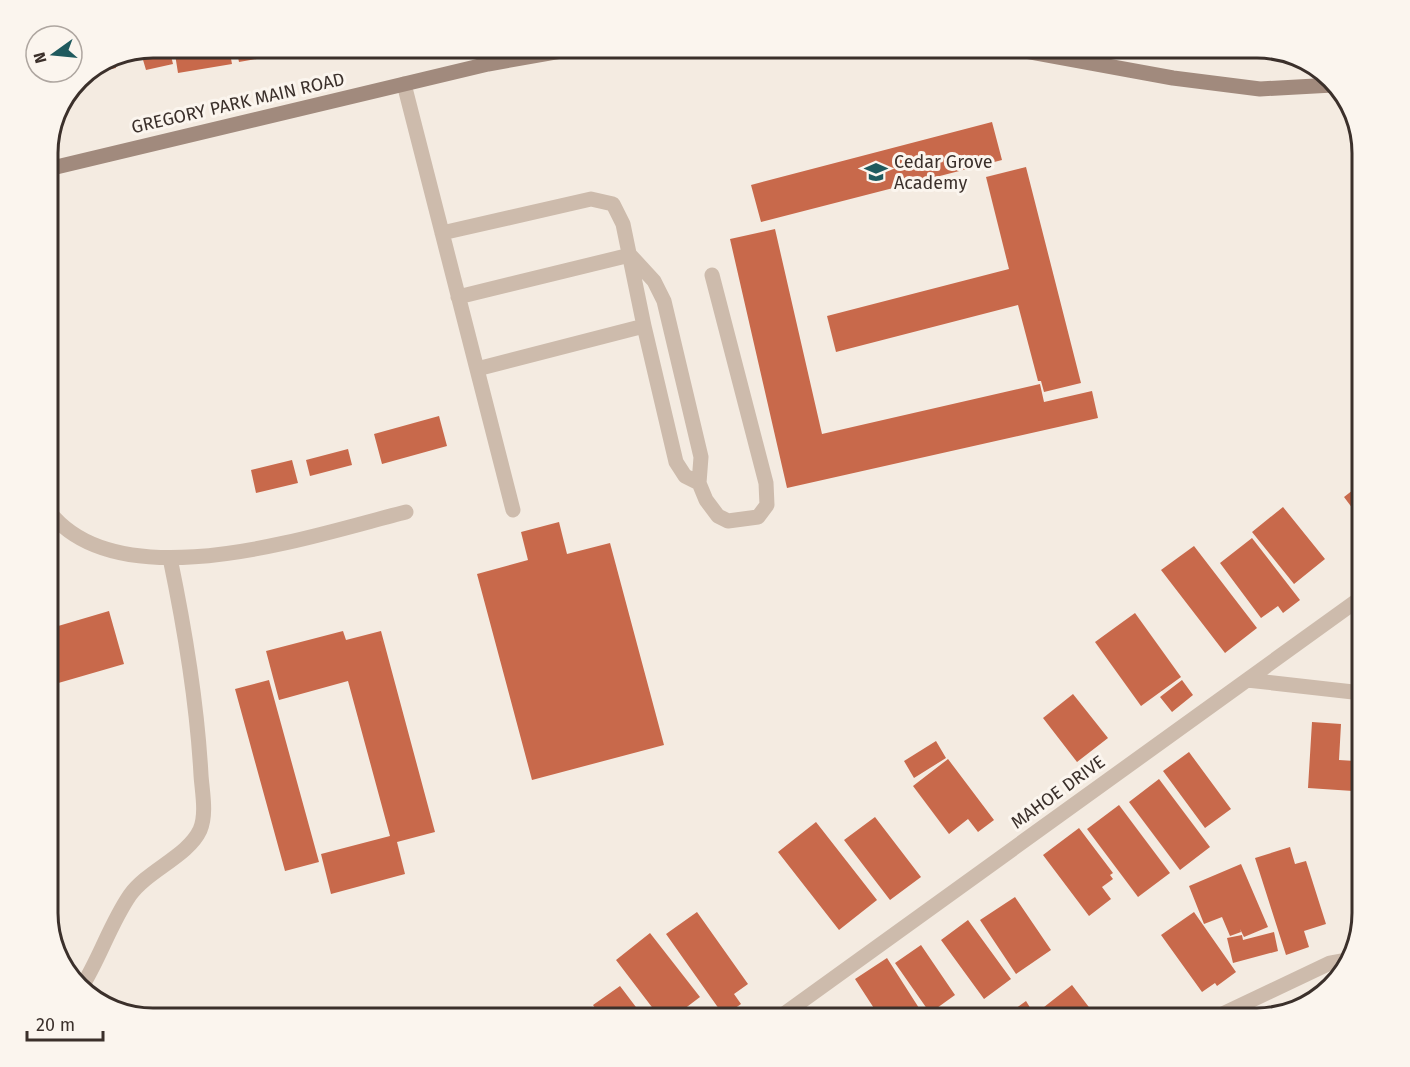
<svg xmlns="http://www.w3.org/2000/svg" width="1410" height="1067" font-family="'Fira Sans',sans-serif">
  <style>
    .building { fill: #c8694b }
    .lines { fill: none; stroke-linecap: round; stroke-linejoin: round }
    .path { stroke: #b9a596; stroke-width: 4; stroke-dasharray: 3 3; stroke-linecap: butt }
    .lane { stroke: #cdbbac; stroke-width: 15 }
    .street { stroke: #cdbbac; stroke-width: 15 }
    .secondary { stroke: #a18a7d; stroke-width: 15 }
    .labels { text-anchor: middle; dominant-baseline: central; stroke-width: 6; stroke-linejoin: round; paint-order: stroke }
    .street-label { font-size: 18px; fill: #3b302b; stroke: #fbf5ee }
    .poi-label { font-size: 18px; fill: #3b302b; stroke: #fbf5ee; text-anchor: start }
    .rim { fill: none; stroke: #3b302b; stroke-width: 3 }
  </style>
  <rect width="100%" height="100%" fill="#f4ebe1"/>
  <!-- building -->
  <path class="building" d="M 154,48 L 169,48 L 173,64 L 146,70 L 141,53 Z
    M 174,48 L 229,48 L 232,64 L 178,73 Z
    M 236,48 L 278,48 L 279,55 L 239,62 Z
    M 115,63 L 116,68 L 88,74 L 88,73 Z
    M 992,122 L 1002,160 L 761,222 L 751,185 Z
    M 1026,167 L 1081,383 L 1044,392 L 1041,381 L 1038,381 L 1018,305 L 836,352 L 827,316 L 1009,269 L 986,177 Z
    M 775,229 L 822,434 L 1040,384 L 1044,402 L 1092,391 L 1098,418 L 787,488 L 730,239 Z
    M 439,416 L 447,446 L 382,464 L 374,434 Z
    M 348,449 L 352,465 L 310,476 L 306,460 Z
    M 292,460 L 298,483 L 256,493 L 251,470 Z
    M 1362,483 L 1362,521 L 1344,497 Z
    M 1283,507 L 1325,559 L 1294,584 L 1252,532 Z
    M 559,522 L 567,554 L 610,543 L 664,745 L 532,780 L 477,574 L 528,560 L 521,532 Z
    M 1252,538 L 1300,600 L 1283,613 L 1278,606 L 1261,618 L 1220,563 Z
    M 1194,546 L 1257,628 L 1225,653 L 1161,570 Z
    M 109,611 L 124,664 L 48,686 L 48,629 Z
    M 1135,613 L 1181,677 L 1141,706 L 1095,642 Z
    M 343,631 L 346,640 L 381,631 L 435,832 L 397,842 L 405,874 L 331,894 L 321,854 L 390,836 L 348,681 L 279,700 L 266,651 Z
    M 269,680 L 319,862 L 285,871 L 235,689 Z
    M 1182,680 L 1193,695 L 1172,712 L 1160,697 Z
    M 1073,694 L 1108,738 L 1077,762 L 1043,718 Z
    M 1312,722 L 1341,724 L 1339,760 L 1355,761 L 1353,791 L 1308,788 Z
    M 936,741 L 946,758 L 914,778 L 904,761 Z
    M 1189,752 L 1231,809 L 1205,828 L 1163,771 Z
    M 948,759 L 994,820 L 978,832 L 968,819 L 949,834 L 913,786 Z
    M 1159,779 L 1210,847 L 1180,870 L 1129,802 Z
    M 1119,805 L 1170,873 L 1138,897 L 1087,829 Z
    M 875,817 L 921,877 L 890,900 L 844,840 Z
    M 816,822 L 877,900 L 839,930 L 778,852 Z
    M 1079,828 L 1113,873 L 1110,875 L 1113,879 L 1102,887 L 1111,899 L 1089,916 L 1043,855 Z
    M 1290,847 L 1295,864 L 1306,861 L 1326,924 L 1304,931 L 1309,947 L 1286,955 L 1255,858 Z
    M 1241,864 L 1268,927 L 1244,937 L 1240,929 L 1241,932 L 1230,936 L 1222,917 L 1204,924 L 1189,886 Z
    M 1015,897 L 1051,950 L 1016,974 L 980,920 Z
    M 697,912 L 748,984 L 734,994 L 741,1004 L 724,1016 L 666,934 Z
    M 1194,912 L 1236,972 L 1217,986 L 1215,983 L 1202,992 L 1161,935 Z
    M 968,920 L 1011,979 L 984,999 L 941,940 Z
    M 1274,932 L 1278,951 L 1233,963 L 1227,938 L 1242,935 L 1243,940 Z
    M 650,933 L 700,997 L 671,1019 L 661,1019 L 616,960 Z
    M 921,945 L 955,995 L 930,1013 L 895,963 Z
    M 887,958 L 926,1019 L 881,1019 L 855,979 Z
    M 1072,985 L 1098,1019 L 1045,1019 L 1039,1011 Z
    M 620,986 L 645,1019 L 603,1019 L 593,1005 Z
    M 1026,1001 L 1037,1019 L 1001,1019 Z
    M 861,1011 L 866,1019 L 848,1019 Z
    M 588,1013 L 592,1019 L 581,1019 Z"/>
  <g class="lines">
    <!-- path -->
    <path class="path" d="M 430,48 L 432,58"/>
    <!-- lane -->
    <path class="lane" d="M 404,84 L 513,510
      M 442,233 L 591,199 L 613,204 L 623,224 L 644,326 L 477,369
      M 458,297 L 630,255 L 654,281 L 664,301 L 701,457 L 699,483
      M 644,326 L 676,462 L 685,476 L 699,483 L 706,500 L 718,516 L 728,521 L 758,517 L 767,505 L 766,483 L 712,275
      M 48,510 C 117,603 314,535 406,512
      M 81,988 C 100,958 110,924 130,895 C 148,870 188,856 200,830 C 207,814 202,791 201,775 C 197,701 185,630 170,558"/>
    <!-- street -->
    <path class="street" d="M 1362,635 L 1362,652
      M 1247,680 L 1362,693
      M 777,1019 L 1362,597
      M 1212,1019 L 1330,963 L 1346,960"/>
    <!-- secondary -->
    <path class="secondary" d="M 1009,48 L 1173,78 L 1260,89 L 1333,85
      M 48,169 L 488,64 L 578,48"/>
  </g>
  <!-- icons -->
  <defs>
    <g id="school-bare" transform="scale(1.8)"><path d="M0-5L7-2L0 1L-7-2ZM-4 1L0 2.5L4 1V4Q0 6-4 4Z" fill="#1f5a5e" stroke="#fbf5ee" stroke-width="2.5" paint-order="stroke"/></g>
  </defs>
  <g fill-rule="evenodd">
    <use href="#school-bare" x="876" y="172"/>
  </g>
  <g class="labels">
    <!-- street labels -->
    <g class="street-label">
      <text transform="translate(238 103) rotate(-13)">GREGORY PARK MAIN ROAD</text>
      <text transform="translate(1058 792) rotate(-36)">MAHOE DRIVE</text>
    </g>
    <!-- poi labels -->
    <g class="poi-label">
      <text x="894" y="162">Cedar Grove<tspan x="894" dy="21">Academy</tspan></text>
    </g>
  </g>
  <!-- crop -->
  <path d="M0 0H1410V1067H0ZM153 58H1257A95 95 0 0 1 1352 153V913A95 95 0 0 1 1257 1008H153A95 95 0 0 1 58 913V153A95 95 0 0 1 153 58Z" fill="#fbf5ee" fill-rule="evenodd"/>
  <path class="rim" d="M153 58H1257A95 95 0 0 1 1352 153V913A95 95 0 0 1 1257 1008H153A95 95 0 0 1 58 913V153A95 95 0 0 1 153 58Z"/>
  <!-- north arrow -->
  <g transform="translate(54 54) rotate(255)"><circle r="28" fill="#fbf5ee" stroke="#aea6a0" stroke-width="1.5"/>
  <path d="M0-4.5L10 22L0 15L-10 22Z" fill="#1f5a5e"/>
  <text y="-9" font-size="16" font-weight="bold" text-anchor="middle" fill="#3b302b">N</text>
  </g>
  <!-- scale -->
  <path d="M27 1031v9h76v-9" fill="none" stroke="#3b302b" stroke-width="3"/>
  <text x="36" y="1031" font-size="18" fill="#3b302b" stroke="#fbf5ee" stroke-width="4.5" paint-order="stroke">20 m</text>
</svg>
